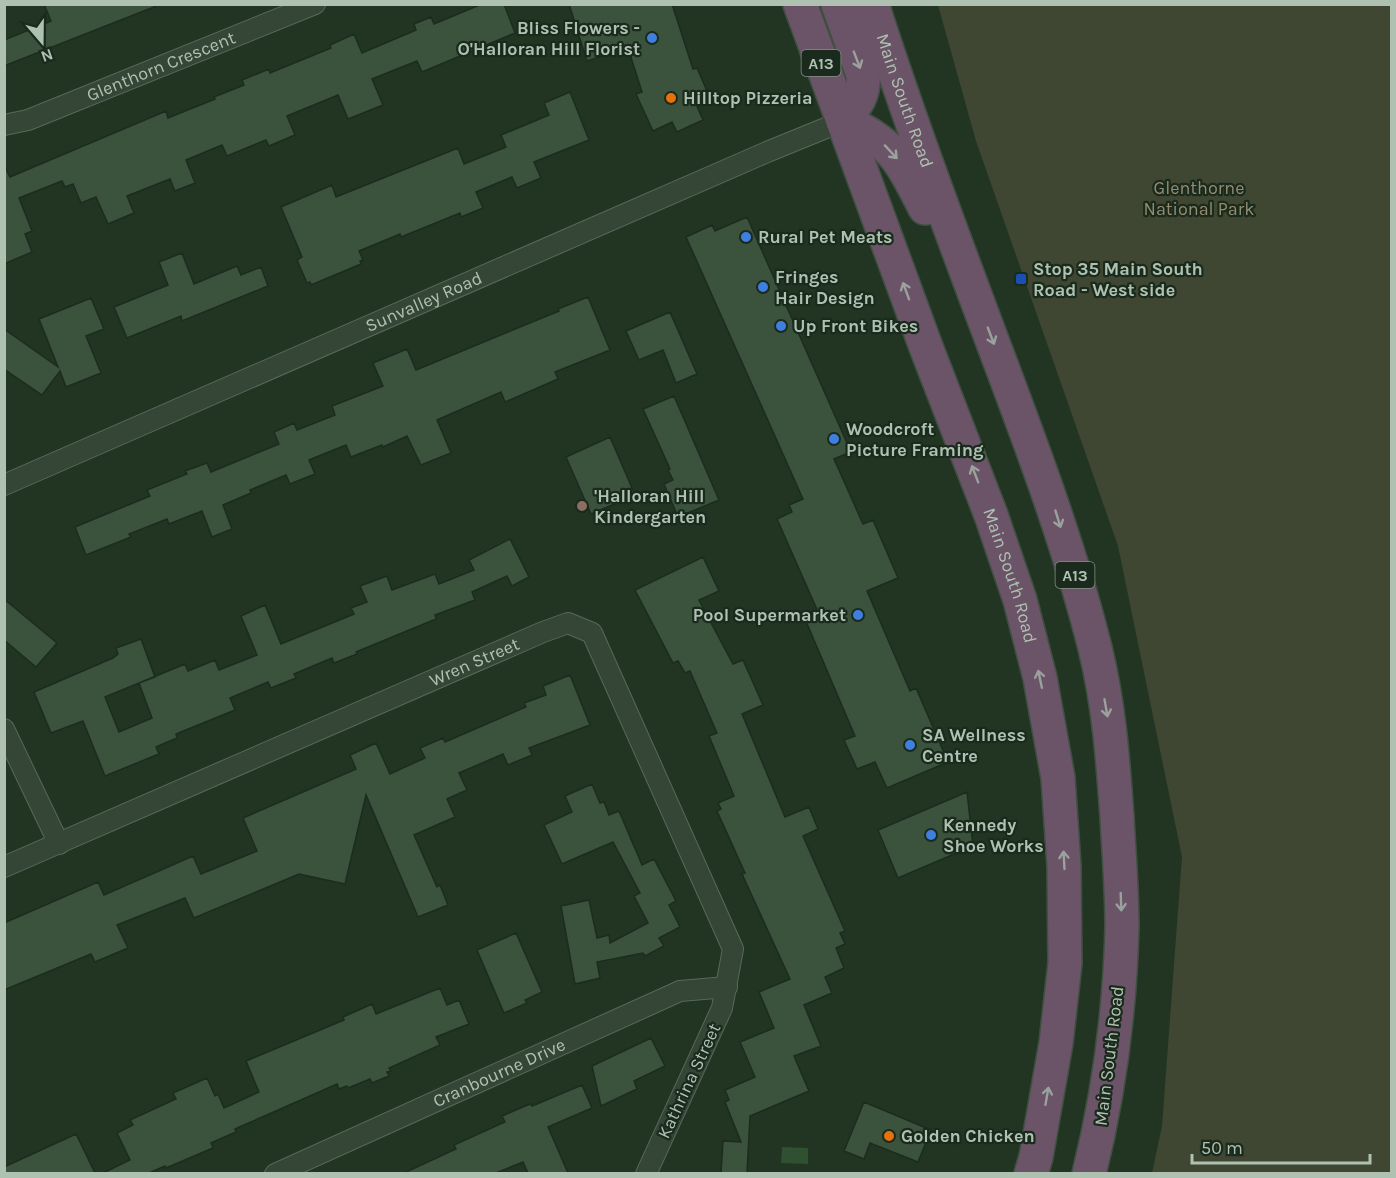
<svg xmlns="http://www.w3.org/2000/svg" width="1396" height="1178" font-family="Karla,sans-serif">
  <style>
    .green { fill: #3f4632 }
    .water { fill: #2f5031 }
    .building { fill: #3b533d; stroke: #1c2c1e; stroke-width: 1.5; fill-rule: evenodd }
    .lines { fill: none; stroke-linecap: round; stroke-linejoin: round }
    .street-casing { stroke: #58695a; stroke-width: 22 }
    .highway-casing { stroke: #3f5042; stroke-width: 36 }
    .street { stroke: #354637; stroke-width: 20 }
    .highway { stroke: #6b5368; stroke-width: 33 }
    .oneway { stroke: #9ba19c }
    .shop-dot { fill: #3f7fe0; stroke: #1a2a1c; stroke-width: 2 }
    .food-dot { fill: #e8710a; stroke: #1a2a1c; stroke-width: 2 }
    .transit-dot { fill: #1a4fb4; stroke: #1a2a1c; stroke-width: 2 }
    .education-dot { fill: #8d6e63; stroke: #1a2a1c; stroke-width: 2 }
    .labels { text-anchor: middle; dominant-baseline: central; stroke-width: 4.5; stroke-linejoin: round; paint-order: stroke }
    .shield { fill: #1a2a1c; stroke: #829485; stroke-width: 1.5 }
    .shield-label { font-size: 16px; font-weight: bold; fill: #afc2b2 }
    .poi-label { font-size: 18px; font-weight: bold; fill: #afc2b2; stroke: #1a2a1c; text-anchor: start }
    .street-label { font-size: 18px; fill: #afc2b2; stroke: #1a2a1c }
    .park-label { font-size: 18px; fill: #968c70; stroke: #1a2a1c }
  </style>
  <rect width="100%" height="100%" fill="#223523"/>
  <!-- green -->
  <path class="green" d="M 938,5 L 1391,5 L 1391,1173 L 1152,1173 L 1162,1126 L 1182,857 L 1118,546 L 976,141 Z"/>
  <!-- water -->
  <path class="water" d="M 782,1147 L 808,1148 L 808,1164 L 781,1163 Z"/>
  <!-- building -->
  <path class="building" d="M 44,4 L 159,4 L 159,5 L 4,66 L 4,40 L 51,21 Z
    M 482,4 L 504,4 L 515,33 L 422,72 L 417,61 L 372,79 L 383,105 L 348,119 L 338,95 L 287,116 L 295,135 L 269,146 L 266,140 L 227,156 L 222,145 L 186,160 L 195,183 L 175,191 L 170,179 L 127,196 L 134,213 L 108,224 L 96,197 L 81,203 L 73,184 L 65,187 L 62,181 L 19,198 L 32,231 L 25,234 L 32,252 L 4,264 L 4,165 L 10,177 L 166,111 L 168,118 L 215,99 L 214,97 L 244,85 L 242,80 L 269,69 L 270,73 L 331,48 L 330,45 L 354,34 L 362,53 L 416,30 L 414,24 L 431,17 L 434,24 Z
    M 569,4 L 672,4 L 693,69 L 697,68 L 707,91 L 693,97 L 703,120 L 677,132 L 672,122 L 653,131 L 636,94 L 642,92 L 628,48 L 587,61 Z
    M 570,92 L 589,140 L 534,162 L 541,178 L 517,188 L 512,177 L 476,192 L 483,208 L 461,217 L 460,213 L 401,237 L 400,234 L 359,251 L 363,260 L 360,261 L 361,264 L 311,285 L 310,282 L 307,283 L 297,260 L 302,257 L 281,207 L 332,185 L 336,197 L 458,148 L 464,164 L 506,147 L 501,135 L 549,115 L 544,103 Z
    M 747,217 L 851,452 L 834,459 L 863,524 L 873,520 L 898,578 L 867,591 L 910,691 L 916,688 L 948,762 L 887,788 L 875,762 L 857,769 L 844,740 L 855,736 L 805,619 L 818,612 L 777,519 L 792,512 L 789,505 L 803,499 L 686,237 L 712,225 L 715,231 Z
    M 182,253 L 194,284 L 237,266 L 241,275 L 261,267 L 268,286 L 182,321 L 181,316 L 127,338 L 114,307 L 168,285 L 159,262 Z
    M 588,297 L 610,350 L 555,372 L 558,379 L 505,402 L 501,392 L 437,420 L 451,453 L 421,465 L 407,436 L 383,447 L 382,445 L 351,457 L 346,445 L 309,460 L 315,474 L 290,484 L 286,475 L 250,490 L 251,493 L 223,505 L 232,529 L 212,537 L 202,511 L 169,524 L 167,519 L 129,534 L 131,537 L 86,555 L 75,527 L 150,496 L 147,490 L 187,474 L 185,471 L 207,463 L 211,472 L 279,444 L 274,432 L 294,423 L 297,430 L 335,415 L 332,406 L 383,386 L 373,363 L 407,349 L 416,370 L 559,311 L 558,309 Z
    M 91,298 L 104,329 L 86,336 L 101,373 L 66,387 L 60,371 L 42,395 L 4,369 L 4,329 L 58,367 L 39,319 Z
    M 670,312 L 697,374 L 676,383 L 663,350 L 639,360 L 626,331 Z
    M 674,396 L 719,500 L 678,517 L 664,484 L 673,480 L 668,470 L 670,469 L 643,409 Z
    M 610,437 L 635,495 L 591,514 L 566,457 Z
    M 510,539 L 529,577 L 512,586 L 507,576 L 472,592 L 475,600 L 435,615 L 436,619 L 356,652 L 357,654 L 334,663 L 332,658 L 294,674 L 296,678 L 271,688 L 268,682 L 230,698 L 235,710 L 176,734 L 177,738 L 156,747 L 159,754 L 105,776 L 83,721 L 51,733 L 34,692 L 113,658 L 118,654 L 116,648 L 141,639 L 155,677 L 139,683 L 185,664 L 188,671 L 215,660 L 219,670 L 257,655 L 241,616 L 265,605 L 281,644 L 354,614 L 351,608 L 367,602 L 360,586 L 387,576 L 392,590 L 435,574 L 439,584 L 474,570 L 469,560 ZM 139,683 L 152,718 L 119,732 L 105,697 Z
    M 703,557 L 719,591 L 699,600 L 733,664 L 743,660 L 763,705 L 742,714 L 785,817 L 809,807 L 818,829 L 803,836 L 845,931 L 840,933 L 845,944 L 836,948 L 844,968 L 825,977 L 832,993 L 804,1005 L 821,1046 L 794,1056 L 809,1091 L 750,1116 L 747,1173 L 721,1173 L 723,1141 L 741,1142 L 725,1102 L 729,1100 L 725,1090 L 755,1077 L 740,1042 L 774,1028 L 759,992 L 790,979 L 742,874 L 745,873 L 717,811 L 721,809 L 718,803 L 734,796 L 709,736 L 717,733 L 690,671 L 685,673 L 678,661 L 673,663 L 635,590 Z
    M 4,599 L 57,643 L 36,667 L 4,640 Z
    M 570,675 L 590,725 L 529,748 L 532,755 L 508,765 L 503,754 L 459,773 L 467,790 L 447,799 L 455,817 L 414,835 L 437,887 L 440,885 L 448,905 L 418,917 L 366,795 L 345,884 L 299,874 L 194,918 L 185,898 L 117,925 L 128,948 L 95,962 L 91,954 L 4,990 L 4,923 L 98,882 L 104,895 L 193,856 L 201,874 L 257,851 L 243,818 L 356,769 L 350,755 L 376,743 L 390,774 L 425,758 L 420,748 L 443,738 L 445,742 L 526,707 L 524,703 L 546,695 L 543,686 Z
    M 592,784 L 600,803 L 604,802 L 609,815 L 619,811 L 642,865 L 654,859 L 676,901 L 669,905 L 680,927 L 659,938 L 664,946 L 645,956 L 643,953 L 597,962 L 600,978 L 575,984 L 561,906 L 589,900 L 597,938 L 609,935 L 610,943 L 648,923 L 634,896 L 640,893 L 613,842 L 562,864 L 544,825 L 572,812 L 565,796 Z
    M 967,792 L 973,846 L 898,878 L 878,830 Z
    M 516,933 L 542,992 L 525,1000 L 527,1003 L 504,1013 L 477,950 Z
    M 440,988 L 447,1005 L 459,1000 L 469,1024 L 436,1037 L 440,1045 L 389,1068 L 391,1071 L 387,1072 L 389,1076 L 372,1083 L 370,1079 L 348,1088 L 347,1086 L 339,1089 L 337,1084 L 235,1129 L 236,1132 L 211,1143 L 213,1148 L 166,1168 L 165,1166 L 149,1173 L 103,1173 L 130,1160 L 117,1133 L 133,1125 L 130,1120 L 176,1099 L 173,1093 L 207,1078 L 215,1096 L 218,1094 L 224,1108 L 259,1092 L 246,1061 L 344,1020 L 343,1017 L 372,1004 L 376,1014 Z
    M 651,1038 L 665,1066 L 634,1081 L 637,1089 L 601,1106 L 592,1066 Z
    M 582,1085 L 592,1108 L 548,1127 L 568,1173 L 528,1173 L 523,1162 L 496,1173 L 404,1173 L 456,1149 L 454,1145 L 505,1122 L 502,1116 L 530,1104 L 532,1106 Z
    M 864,1102 L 931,1130 L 918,1162 L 870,1143 L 864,1159 L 844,1151 Z
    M 76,1134 L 95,1173 L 4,1173 L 4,1167 Z"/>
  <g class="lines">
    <!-- street casing -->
    <g class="street-casing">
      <g id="street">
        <path id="s1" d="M 4,125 L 28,120 L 315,4"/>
        <path id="s2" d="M 4,485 L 767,152 L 843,121"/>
        <path d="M 4,729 L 59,844"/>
        <path id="s3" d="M 4,867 L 543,632 L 568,623 L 592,633 L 733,949 L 722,1008 L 646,1174"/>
        <path id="s4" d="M 275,1174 L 680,991 L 727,987"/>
      </g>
    </g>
    <!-- highway casing -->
    <g class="highway-casing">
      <g id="highway">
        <path id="s5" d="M 800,4 L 926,347 L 991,515 L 1020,600 L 1040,678 L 1058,778 L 1064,866 L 1065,963 L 1056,1043 L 1036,1157 L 1031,1174"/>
        <path d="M 838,4 L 863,75 C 865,96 855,106 843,121"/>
        <path id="s6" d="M 872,4 C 909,119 951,231 993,343 C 1031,444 1069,544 1095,648 C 1109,704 1113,761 1117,817 C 1119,854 1122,890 1122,927 C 1120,1010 1109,1093 1089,1174"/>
        <path d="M 843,121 C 893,141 901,162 925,208"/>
      </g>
    </g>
    <!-- street -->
    <use href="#street" class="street"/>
    <!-- highway -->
    <use href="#highway" class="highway"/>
  </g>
  <!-- one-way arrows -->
  <defs><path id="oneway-shaft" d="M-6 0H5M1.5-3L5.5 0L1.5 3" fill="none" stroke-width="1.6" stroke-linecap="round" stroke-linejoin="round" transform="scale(1.5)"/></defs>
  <g class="oneway">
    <use href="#oneway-shaft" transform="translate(857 60) rotate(69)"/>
    <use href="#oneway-shaft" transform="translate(891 152) rotate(47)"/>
    <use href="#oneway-shaft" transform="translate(906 291) rotate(-110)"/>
    <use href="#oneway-shaft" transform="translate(991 336) rotate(69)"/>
    <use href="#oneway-shaft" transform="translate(975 474) rotate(-111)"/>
    <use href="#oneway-shaft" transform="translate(1058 519) rotate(73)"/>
    <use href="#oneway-shaft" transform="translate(1040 679) rotate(-102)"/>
    <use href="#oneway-shaft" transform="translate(1106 708) rotate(80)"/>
    <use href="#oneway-shaft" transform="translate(1064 860) rotate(-93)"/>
    <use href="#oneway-shaft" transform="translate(1121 902) rotate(88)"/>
    <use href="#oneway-shaft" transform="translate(1047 1096) rotate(-80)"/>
  </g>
  <!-- markers -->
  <g class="shop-dot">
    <circle cx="652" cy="38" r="6"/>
    <circle cx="746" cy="237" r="6"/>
    <circle cx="763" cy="287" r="6"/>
    <circle cx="781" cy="326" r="6"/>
    <circle cx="834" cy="439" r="6"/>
    <circle cx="858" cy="615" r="6"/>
    <circle cx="910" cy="745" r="6"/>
    <circle cx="931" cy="835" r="6"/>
  </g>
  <g class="food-dot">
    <circle cx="671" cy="98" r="6"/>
    <circle cx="889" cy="1136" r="6"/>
  </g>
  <rect class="transit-dot" x="1015" y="273" width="12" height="12" rx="3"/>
  <circle class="education-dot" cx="582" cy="506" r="6"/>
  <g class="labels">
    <!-- shield labels -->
    <g class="shield">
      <rect x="801.5" y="50" width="39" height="26" rx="4.5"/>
      <rect x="1055.5" y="562" width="39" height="26" rx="4.5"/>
    </g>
    <g class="shield-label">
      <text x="821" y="63">A13</text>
      <text x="1075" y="575">A13</text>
    </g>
    <!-- poi labels -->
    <g class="poi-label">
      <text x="640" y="28" text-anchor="end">Bliss Flowers -<tspan x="640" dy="21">O'Halloran Hill Florist</tspan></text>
      <text x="683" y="98">Hilltop Pizzeria</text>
      <text x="758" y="237">Rural Pet Meats</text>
      <text x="1033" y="269">Stop 35 Main South<tspan x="1033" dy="21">Road - West side</tspan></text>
      <text x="775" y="277">Fringes<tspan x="775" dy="21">Hair Design</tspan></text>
      <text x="793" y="326">Up Front Bikes</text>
      <text x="846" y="429">Woodcroft<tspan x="846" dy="21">Picture Framing</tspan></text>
      <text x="594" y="496">'Halloran Hill<tspan x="594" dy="21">Kindergarten</tspan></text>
      <text x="846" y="615" text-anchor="end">Pool Supermarket</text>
      <text x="922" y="735">SA Wellness<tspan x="922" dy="21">Centre</tspan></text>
      <text x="943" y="825">Kennedy<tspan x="943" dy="21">Shoe Works</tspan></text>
      <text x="901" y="1136">Golden Chicken</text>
    </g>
    <!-- street labels -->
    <g class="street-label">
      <text stroke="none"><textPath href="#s1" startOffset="168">Glenthorn Crescent</textPath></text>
      <text stroke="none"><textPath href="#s6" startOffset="102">Main South Road</textPath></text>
      <text stroke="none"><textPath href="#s2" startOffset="458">Sunvalley Road</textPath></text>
      <text stroke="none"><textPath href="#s5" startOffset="609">Main South Road</textPath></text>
      <text stroke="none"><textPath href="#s3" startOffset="513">Wren Street</textPath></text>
      <text transform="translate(1109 1056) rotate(-83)">Main South Road</text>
      <text stroke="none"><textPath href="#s4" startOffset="246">Cranbourne Drive</textPath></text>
      <text transform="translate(689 1081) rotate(-65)">Kathrina Street</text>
    </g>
    <!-- park labels -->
    <g class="park-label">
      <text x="1199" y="188">Glenthorne<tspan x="1199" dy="21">National Park</tspan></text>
    </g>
  </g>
  <!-- border -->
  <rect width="1396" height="1178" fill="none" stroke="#afc2b2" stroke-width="12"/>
  <!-- north arrow -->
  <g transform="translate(42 42) rotate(160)" stroke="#1a2a1c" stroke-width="4.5" paint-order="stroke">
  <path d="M0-4.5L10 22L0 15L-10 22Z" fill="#afc2b2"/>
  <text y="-9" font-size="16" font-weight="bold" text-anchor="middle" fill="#afc2b2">N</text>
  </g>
  <!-- scale -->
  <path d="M1192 1154v9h178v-9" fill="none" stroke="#afc2b2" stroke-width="3"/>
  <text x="1201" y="1154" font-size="18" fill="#afc2b2" stroke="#1a2a1c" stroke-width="4.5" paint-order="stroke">50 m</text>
</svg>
